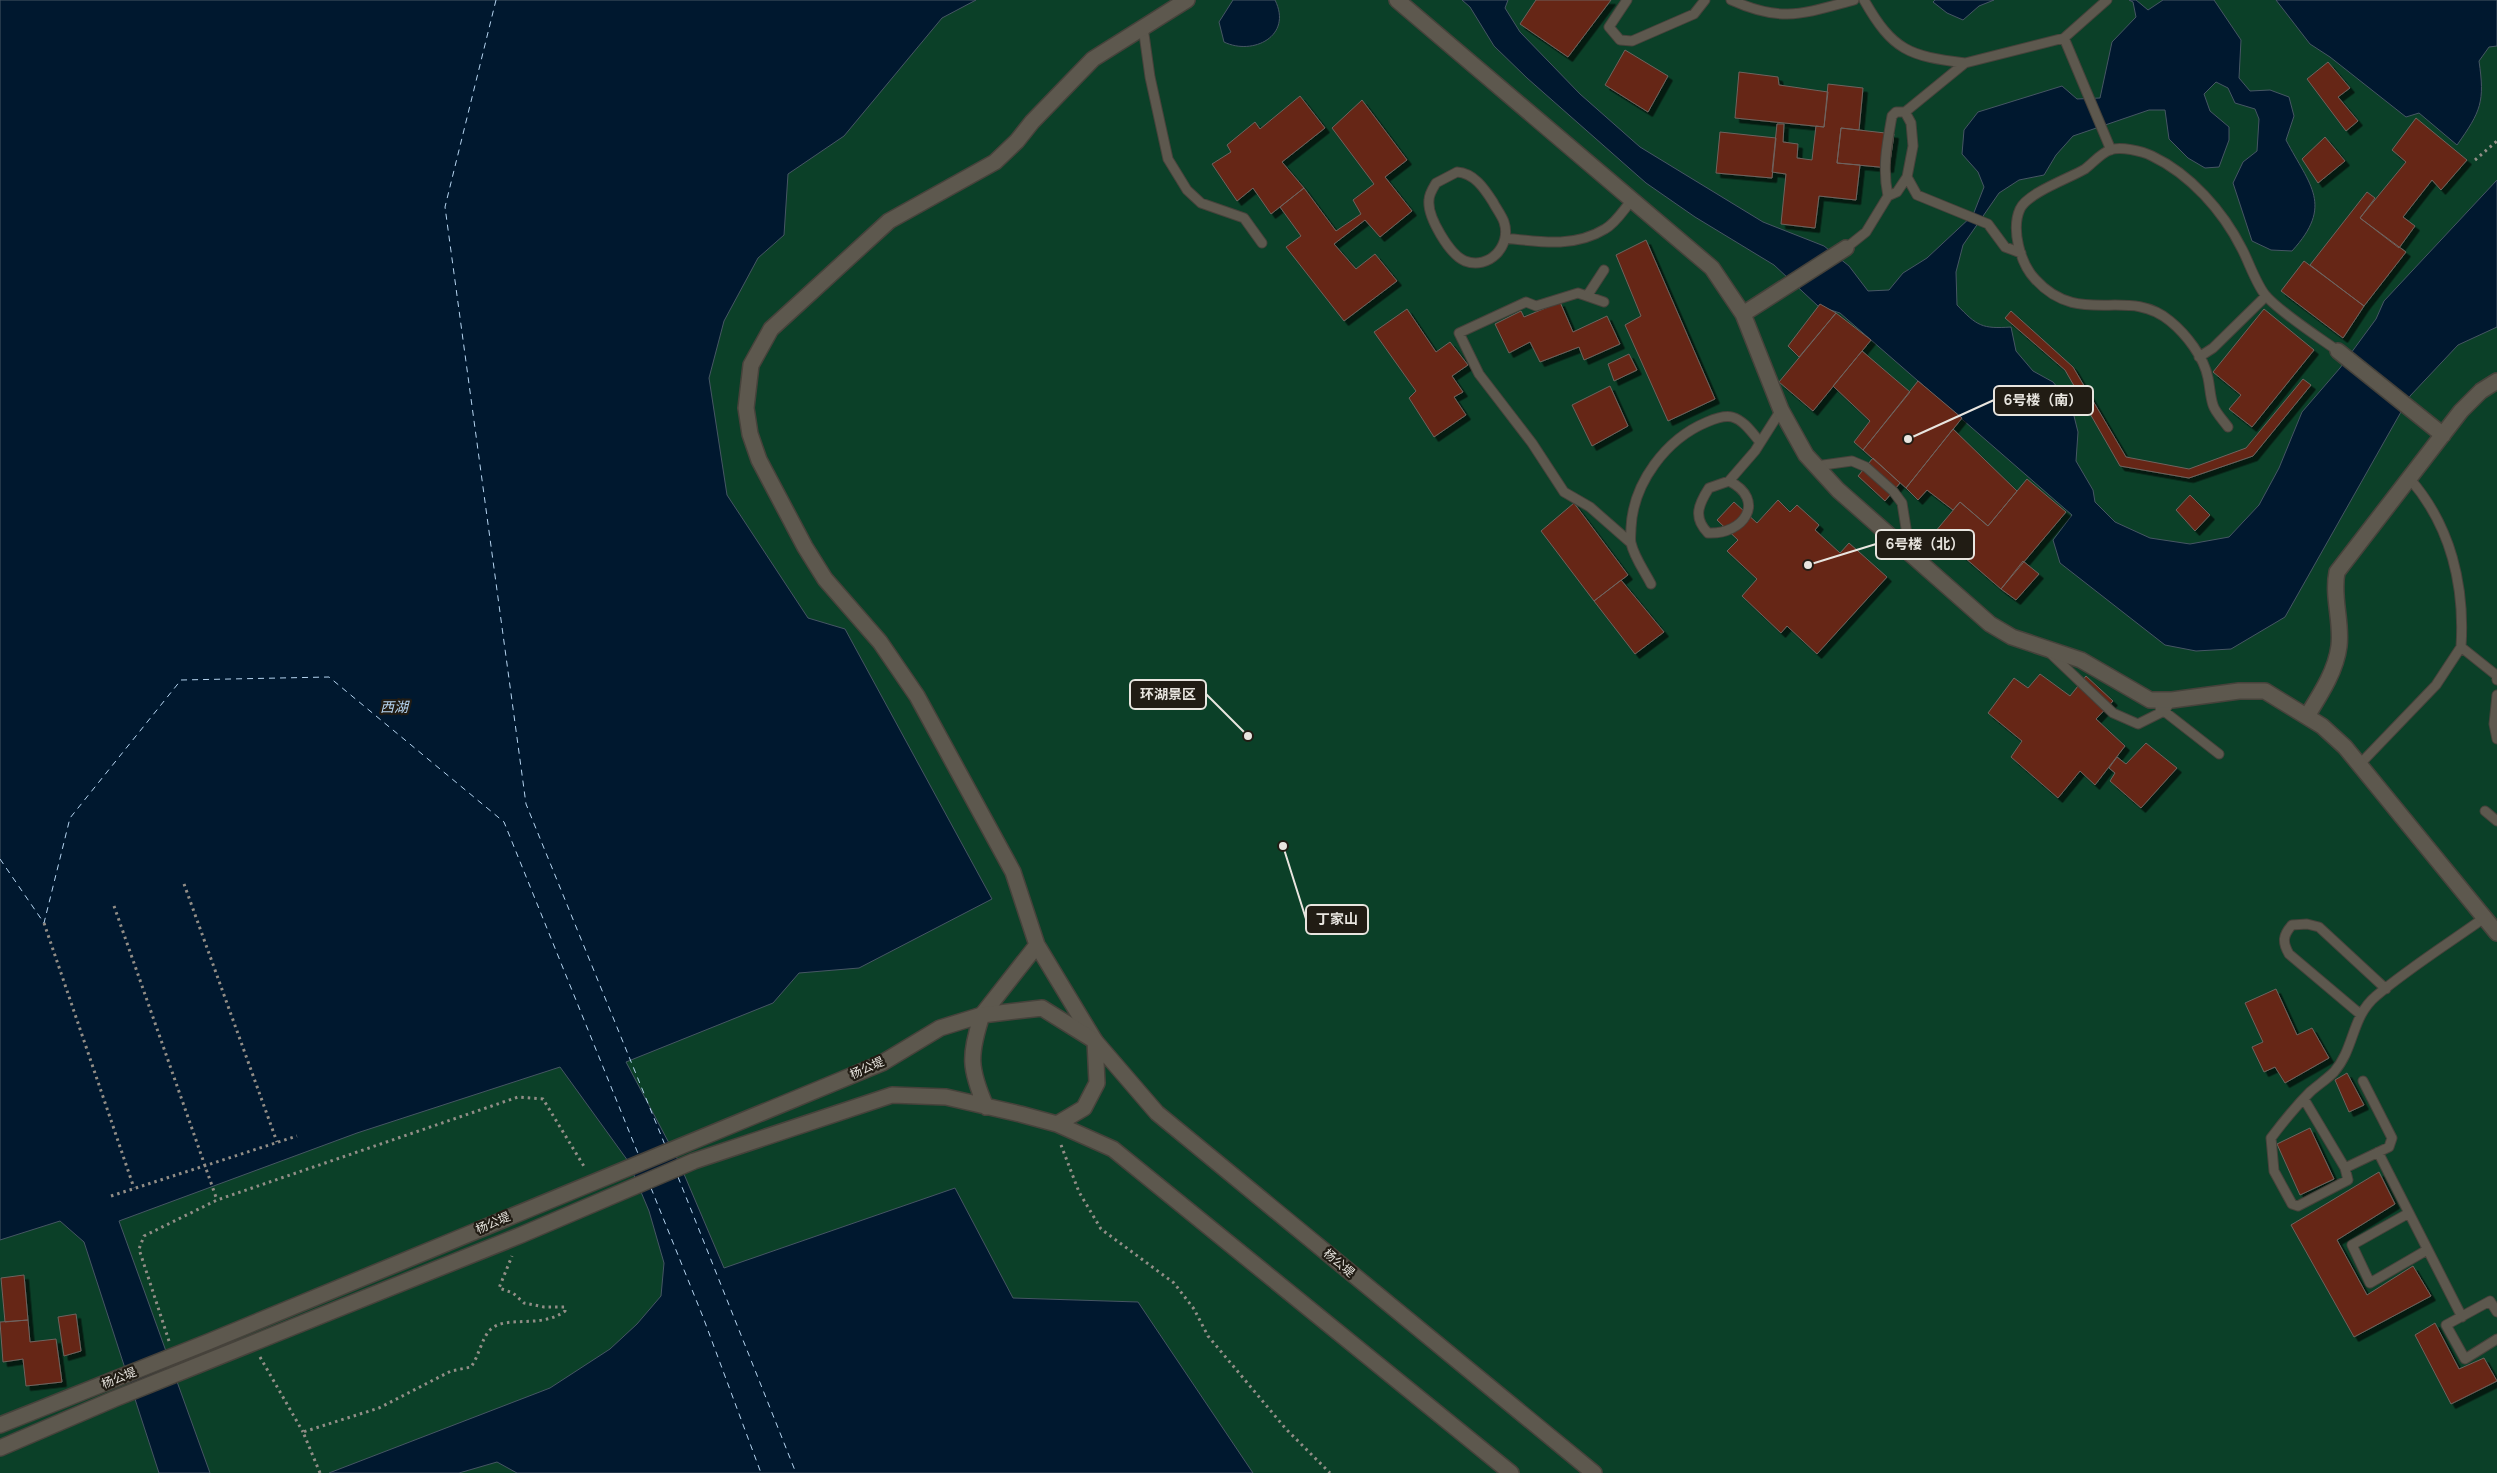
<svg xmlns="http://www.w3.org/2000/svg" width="2497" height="1473" font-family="Raleway,'Noto Sans SC',sans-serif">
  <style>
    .green { fill: #0b4028 }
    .water { fill: #00182f; stroke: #465664 }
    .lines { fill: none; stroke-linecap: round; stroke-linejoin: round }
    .ferry { stroke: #b5d4f0; stroke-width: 1; stroke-dasharray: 6 5; stroke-linecap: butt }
    .building { fill: #662513; stroke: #6f635f; filter: url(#shadow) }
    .lane-casing { stroke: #46423b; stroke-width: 11 }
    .street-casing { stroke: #46423b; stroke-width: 18 }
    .secondary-casing { stroke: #46423b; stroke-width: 18 }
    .path { stroke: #928e87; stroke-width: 3; stroke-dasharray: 2.5 4; stroke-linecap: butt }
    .lane { stroke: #5d584e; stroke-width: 9 }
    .street { stroke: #5d584e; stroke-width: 15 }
    .secondary { stroke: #5d584e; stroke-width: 15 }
    .labels { text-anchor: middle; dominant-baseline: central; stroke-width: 4.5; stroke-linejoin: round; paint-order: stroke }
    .street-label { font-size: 12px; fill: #e8e5df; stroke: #211c14 }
    .water-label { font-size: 14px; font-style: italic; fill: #b5d4f0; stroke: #211c14 }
    .leader { fill: none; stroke: #e8e5df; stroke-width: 2 }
    .callout-dot { fill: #e8e5df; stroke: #211c14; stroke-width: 2 }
    .callout { fill: #211c14; stroke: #e8e5df; stroke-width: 2 }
    .callout-label { font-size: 14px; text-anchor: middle; font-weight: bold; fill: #e8e5df }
  </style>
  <defs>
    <filter id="shadow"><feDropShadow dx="4.5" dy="4.5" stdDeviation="0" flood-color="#0009"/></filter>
  </defs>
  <rect width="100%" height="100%" fill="#2b261d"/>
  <!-- green -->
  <path class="green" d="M 0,0 L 2497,0 L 2497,1473 L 0,1473 Z"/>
  <!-- water -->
  <path class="water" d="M 0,0 L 976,0 L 942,18 L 844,136 L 788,174 L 784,235 L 758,258 L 724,321 L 709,378 L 727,495 L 808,618 L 845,629 L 992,899 L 859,968 L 799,973 L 773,1003 L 626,1062 L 678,1160 L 724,1268 L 955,1188 L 1013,1298 L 1138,1302 L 1253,1473 L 517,1473 L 497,1462 L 459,1473 L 329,1473 L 550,1388 L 610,1349 L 637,1324 L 661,1296 L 664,1263 L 649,1211 L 628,1161 L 560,1067 L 357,1133 L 119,1221 L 210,1473 L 159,1473 L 84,1242 L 60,1221 L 0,1240 Z
    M 1233,0 L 1275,0 C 1293,36 1253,56 1224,42 L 1219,22 Z
    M 1462,0 L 1508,0 L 1505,8 L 1520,32 L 1580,94 L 1640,147 L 1763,222 L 1824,246 L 1849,266 L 1868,291 L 1889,290 L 1903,273 L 1927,258 L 1973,215 L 1984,187 L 1978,172 L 1962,154 L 1964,130 L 1978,112 L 2062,86 L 2077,99 L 2100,98 L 2112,42 L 2136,17 L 2133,2 L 2129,0 L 2136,0 L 2148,10 L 2163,0 L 2214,0 L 2241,40 L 2239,78 L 2250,91 L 2270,90 L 2289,97 L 2294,116 L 2286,140 C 2310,186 2334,205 2292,251 L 2271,250 L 2252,241 L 2233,183 L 2243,162 L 2257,151 L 2259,119 L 2255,109 L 2235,103 L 2228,88 L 2216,82 L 2204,94 L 2210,111 L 2229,127 L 2229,140 L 2219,167 L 2205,168 L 2188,158 L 2169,139 L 2165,110 L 2149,110 L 2073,136 L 2056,155 L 2044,175 L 2019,180 L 1999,193 L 1963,245 L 1956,272 L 1957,305 C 1977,326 1982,329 2011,327 L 2016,351 L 2033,371 L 2053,382 L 2071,404 L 2078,432 L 2076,461 L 2093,490 L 2095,502 L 2115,522 L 2150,538 L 2190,544 L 2229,537 L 2259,505 L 2279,468 L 2302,412 L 2340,368 L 2376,319 L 2384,301 L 2497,180 L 2497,327 L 2458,345 L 2410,396 L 2285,617 L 2231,649 L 2196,651 L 2165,645 L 2060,563 L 2053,540 L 2072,515 L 1840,313 L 1818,306 L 1774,265 L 1695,217 L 1646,183 L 1527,78 L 1494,46 L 1470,7 Z
    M 1935,0 L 1994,0 L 1979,6 L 1963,20 L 1947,13 L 1933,2 Z
    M 2276,0 L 2497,0 L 2497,46 L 2489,47 L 2479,61 C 2485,102 2481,111 2457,145 L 2419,113 L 2406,117 L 2330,57 L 2310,44 Z"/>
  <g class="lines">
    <!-- ferry -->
    <path class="ferry" d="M 496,0 L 445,207 L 526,804 L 665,1145
      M 0,859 L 44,923 L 70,818 L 181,680 L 329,677 L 504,822 L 639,1156
      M 678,1177 L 796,1473
      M 651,1188 L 703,1317 L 761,1473"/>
  </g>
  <!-- building -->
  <path class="building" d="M 1536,0 L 1611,0 L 1568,57 L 1520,24 Z
    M 1625,50 L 1668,76 L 1648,112 L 1605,85 Z
    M 2328,62 L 2350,88 L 2338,97 L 2358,121 L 2346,131 L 2307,79 Z
    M 1739,72 L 1778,77 L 1779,85 L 1828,92 L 1824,127 L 1735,118 Z
    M 1828,84 L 1863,88 L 1859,130 L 1841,128 L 1837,163 L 1860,165 L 1856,200 L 1819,196 L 1815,228 L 1781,224 L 1786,174 L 1772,172 L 1777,124 L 1784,124 L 1783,142 L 1798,144 L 1797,158 L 1812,160 L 1816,126 L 1824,127 Z
    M 1300,96 L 1325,128 L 1282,162 L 1304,188 L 1271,214 L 1253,188 L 1237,201 L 1212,164 L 1231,152 L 1227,145 L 1255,122 L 1260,129 Z
    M 1362,100 L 1407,160 L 1385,177 L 1412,211 L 1380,237 L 1365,220 L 1334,244 L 1356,269 L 1375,254 L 1397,281 L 1344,321 L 1286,247 L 1301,236 L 1280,207 L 1304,188 L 1336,231 L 1361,214 L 1353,200 L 1374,184 L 1332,128 Z
    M 2416,118 L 2467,160 L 2441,190 L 2432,180 L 2403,217 L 2415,226 L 2399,248 L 2360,218 L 2406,162 L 2392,150 Z
    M 1841,128 L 1894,134 L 1889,168 L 1837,163 Z
    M 1720,132 L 1776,138 L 1772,178 L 1716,173 Z
    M 2325,137 L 2345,161 L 2318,183 L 2302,159 Z
    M 2367,192 L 2375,198 L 2360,218 L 2406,252 L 2364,306 L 2310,265 Z
    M 1646,240 L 1715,399 L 1668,421 L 1625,325 L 1641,316 L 1616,255 Z
    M 2304,261 L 2364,306 L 2343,338 L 2281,291 Z
    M 1560,302 L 1573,332 L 1607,316 L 1620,344 L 1584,360 L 1579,347 L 1540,362 L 1530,342 L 1509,353 L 1495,324 L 1521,311 L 1524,317 Z
    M 1820,304 L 1836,313 L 1799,357 L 1788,346 Z
    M 1407,309 L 1436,352 L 1450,342 L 1468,365 L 1452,376 L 1463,392 L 1454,397 L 1466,415 L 1434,437 L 1409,398 L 1416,391 L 1374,332 Z
    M 2264,309 L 2314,350 L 2252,427 L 2229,409 L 2241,395 L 2213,372 Z
    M 2011,311 L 2073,367 L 2126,457 L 2189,469 L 2246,448 L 2303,379 L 2311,385 L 2253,456 L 2189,478 L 2120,466 L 2065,370 L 2005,318 Z
    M 1836,313 L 1871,340 L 1813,411 L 1779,382 Z
    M 1862,351 L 1910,392 L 1863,450 L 1854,442 L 1870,421 L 1833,386 Z
    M 1629,354 L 1637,370 L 1614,381 L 1608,364 Z
    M 1918,381 L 1962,418 L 1906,488 L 1863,450 Z
    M 1610,386 L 1628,426 L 1592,446 L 1572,405 Z
    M 1953,429 L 2017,491 L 1988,526 L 1960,502 L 1953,510 L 1927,490 L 1918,500 L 1906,488 Z
    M 1873,458 L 1900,483 L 1885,501 L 1858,476 Z
    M 2027,479 L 2066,512 L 2001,589 L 1935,532 L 1960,502 L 1988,526 Z
    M 2190,495 L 2210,515 L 2195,531 L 2176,510 Z
    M 1778,500 L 1790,512 L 1797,505 L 1819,525 L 1815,530 L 1840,553 L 1849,543 L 1887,577 L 1817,654 L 1787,626 L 1781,633 L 1742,596 L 1757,579 L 1727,551 L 1738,540 L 1717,520 L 1734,502 L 1757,523 Z
    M 1574,503 L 1628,575 L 1594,601 L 1541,531 Z
    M 2023,561 L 2039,574 L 2016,600 L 2001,589 Z
    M 1621,580 L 1664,632 L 1635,654 L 1594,601 Z
    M 2040,674 L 2070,696 L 2086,676 L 2113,701 L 2096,719 L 2125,746 L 2095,785 L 2080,771 L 2058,798 L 2011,757 L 2022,741 L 1988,713 L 2014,678 L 2028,688 Z
    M 2146,743 L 2177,768 L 2141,808 L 2110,781 L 2115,773 L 2109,768 L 2117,757 L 2126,764 Z
    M 2276,989 L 2297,1035 L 2312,1028 L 2329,1058 L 2285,1083 L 2275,1067 L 2264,1072 L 2252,1047 L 2263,1042 L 2245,1003 Z
    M 2347,1073 L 2364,1105 L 2349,1112 L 2335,1080 Z
    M 2310,1128 L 2334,1179 L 2300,1195 L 2277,1144 Z
    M 2379,1172 L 2395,1204 L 2337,1240 L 2367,1295 L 2413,1266 L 2431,1296 L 2354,1337 L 2291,1225 Z
    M 24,1275 L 28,1320 L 5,1322 L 1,1278 Z
    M 76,1314 L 81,1351 L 64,1356 L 58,1317 Z
    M 28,1320 L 30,1342 L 56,1339 L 62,1382 L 26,1386 L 23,1359 L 3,1362 L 0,1322 Z
    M 2435,1323 L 2459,1369 L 2484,1358 L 2497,1381 L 2451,1404 L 2415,1335 Z"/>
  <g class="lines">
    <!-- lane casing -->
    <g class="lane-casing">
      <path id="lane" d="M 1627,0 L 1609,27 L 1620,40 L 1632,41 L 1694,14 L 1705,0
        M 1731,0 C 1782,23 1802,14 1854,0
        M 1864,0 C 1893,51 1909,56 1965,63
        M 1143,27 L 1150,77 L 1168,159 L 1187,190 L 1201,203 L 1244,218 L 1262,243
        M 2064,38 L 2111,150
        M 1905,112 L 1965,63 L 2064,38 L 2107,0
        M 1457,172 C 1474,173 1484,188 1493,202 C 1496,208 1502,216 1504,222 C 1512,246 1489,270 1465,261 C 1450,255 1427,217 1429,200 C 1429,194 1433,188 1436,183 Z
        M 1907,177 L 1917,195 L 1988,224 L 2005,247 L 2021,253
        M 1506,238 C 1540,242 1574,248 1605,229 C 1616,223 1624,209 1632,200
        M 1846,248 L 1866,232 L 1888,196 L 1897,192 L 1907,177 L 1913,146 L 1911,123 L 1905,112 L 1896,112 L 1892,116 C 1887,144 1882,168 1888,196
        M 1587,296 L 1604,270
        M 1604,302 L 1578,293 L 1536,306 L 1526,302 L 1459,333 L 1479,374 L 1532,443 L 1564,492 L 1590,507 L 1631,543
        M 2199,357 L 2213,348 L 2266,296
        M 2228,427 C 2223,420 2215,412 2213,405 C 2210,396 2210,387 2208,378 C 2204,357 2186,334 2170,321 C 2127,285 2080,329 2035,279 C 2020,263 2011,229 2020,209 C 2027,193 2070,178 2085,169 C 2093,163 2101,153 2110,150 C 2120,146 2142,151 2152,156 C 2190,174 2223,211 2242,249 C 2249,262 2257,287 2267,297 C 2284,315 2317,336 2338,351
        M 1816,466 L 1852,461 L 1866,467 L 1893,491 L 1902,503 L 1910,553
        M 2410,479 C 2451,526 2465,586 2461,647 L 2496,675 L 2497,680
        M 1729,481 C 1767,500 1744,535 1708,533 C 1693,518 1698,505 1709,488 Z
        M 1729,481 L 1755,451 L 1781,410
        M 1651,584 C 1645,572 1634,557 1631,543 C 1630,539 1631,533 1631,528 C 1633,483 1666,439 1707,422 C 1714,419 1724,415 1732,417 C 1744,420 1753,434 1760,442
        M 2048,651 L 2113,713 L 2138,724 L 2164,711 L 2172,700
        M 2497,695 L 2494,724 L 2497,739
        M 2160,708 L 2219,754
        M 2359,765 L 2436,685 L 2461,647
        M 2485,811 L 2497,821
        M 2360,1014 L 2289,954 C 2282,942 2283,935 2292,925 L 2307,924 L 2319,927 L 2386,989
        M 2304,1099 L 2345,1168 L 2348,1180 L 2298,1206 L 2292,1204 L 2274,1171 L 2271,1138 C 2283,1122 2296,1106 2310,1092 C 2318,1085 2327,1079 2334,1072 C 2355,1048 2351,1017 2376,996 C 2409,968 2449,943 2484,918
        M 2378,1152 L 2462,1317
        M 2345,1168 L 2389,1147 L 2392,1138 L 2363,1081
        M 2409,1213 L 2352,1245 L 2370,1283 L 2427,1250
        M 2497,1312 L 2490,1301 L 2446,1325 L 2465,1359 L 2497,1339"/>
    </g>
    <!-- street casing -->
    <g class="street-casing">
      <path id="street" d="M 1397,0 L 1712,268 L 1743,314 L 1781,410 L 1806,455 L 1838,490 L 1990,624 L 2012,637 L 2081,660 L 2150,700 L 2172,700 L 2239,691 L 2265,691 L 2322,726 L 2345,747 L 2497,933
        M 1743,314 L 1846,248
        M 2338,351 L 2443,435
        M 2307,716 C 2320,695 2336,671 2339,646 C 2342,621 2332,597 2337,572 L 2461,411 L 2481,391 L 2497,381
        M 982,1015 L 1037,945
        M 1095,1041 L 1037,945 L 1013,872 L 917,696 L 880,642 L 825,579 L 805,547 L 759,460 L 750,434 L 746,408 L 751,365 L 771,329 L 889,221 L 995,162 L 1017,141 L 1032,122 L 1093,59 L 1187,0"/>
    </g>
    <!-- secondary casing -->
    <g class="secondary-casing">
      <path id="secondary" d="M 982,1015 C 969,1055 969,1068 986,1107
        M 1057,1124 L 1084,1108 L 1097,1083 L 1095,1041
        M 0,1425 L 208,1342 L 882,1063 L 940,1028 L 982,1015 L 1042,1008 L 1095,1041 L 1157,1113 L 1594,1473
        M 0,1448 L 114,1399 L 521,1235 L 694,1161 L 892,1095 L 946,1097 L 1020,1114 L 1057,1124 L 1113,1149 L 1511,1473"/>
    </g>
    <!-- path -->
    <path class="path" d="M 2475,160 L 2497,141
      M 184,884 L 277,1142
      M 114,906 L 217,1200
      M 44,923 L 134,1188
      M 1061,1145 L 1079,1192 L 1101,1229 L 1174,1283 L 1194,1309 L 1208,1336 L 1286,1429 L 1330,1473
      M 111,1196 L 297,1136
      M 169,1341 L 139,1249 L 144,1236 L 217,1200 L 518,1097 L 543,1099 L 585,1168
      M 260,1357 L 303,1432
      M 320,1473 L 303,1432 L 379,1408 L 451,1371 L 471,1367 C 479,1356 482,1337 491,1329 C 507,1315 541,1329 565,1311 L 565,1307 L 544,1307 L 524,1303 L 513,1293 L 499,1288 L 512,1256"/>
    <!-- lane -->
    <use href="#lane" class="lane"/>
    <!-- street -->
    <use href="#street" class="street"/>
    <!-- secondary -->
    <use href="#secondary" class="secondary"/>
  </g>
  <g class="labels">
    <!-- street labels -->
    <g class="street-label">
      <text transform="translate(867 1068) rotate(-24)">杨公堤</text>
      <text transform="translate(493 1223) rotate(-23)">杨公堤</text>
      <text transform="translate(1339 1263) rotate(40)">杨公堤</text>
      <text transform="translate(119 1378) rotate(-22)">杨公堤</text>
    </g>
    <!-- water labels -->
    <g class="water-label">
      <text x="394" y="707">西湖</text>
    </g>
  </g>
  <!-- callouts -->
  <path class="leader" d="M1908 439L1994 400M1808 565L1876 544M1248 736L1206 694M1283 846L1306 919"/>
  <g class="callout-dot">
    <circle cx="1908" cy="439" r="5"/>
    <circle cx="1808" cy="565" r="5"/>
    <circle cx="1248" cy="736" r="5"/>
    <circle cx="1283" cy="846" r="5"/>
  </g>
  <g class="callout">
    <rect x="1994" y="386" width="99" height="29" rx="5"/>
    <rect x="1876" y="530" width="98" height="29" rx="5"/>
    <rect x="1130" y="680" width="76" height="29" rx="5"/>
    <rect x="1306" y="905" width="62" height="29" rx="5"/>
  </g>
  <g class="callout-label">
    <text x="2043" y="405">6号楼（南）</text>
    <text x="1925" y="549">6号楼（北）</text>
    <text x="1168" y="699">环湖景区</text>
    <text x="1337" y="924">丁家山</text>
  </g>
</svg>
